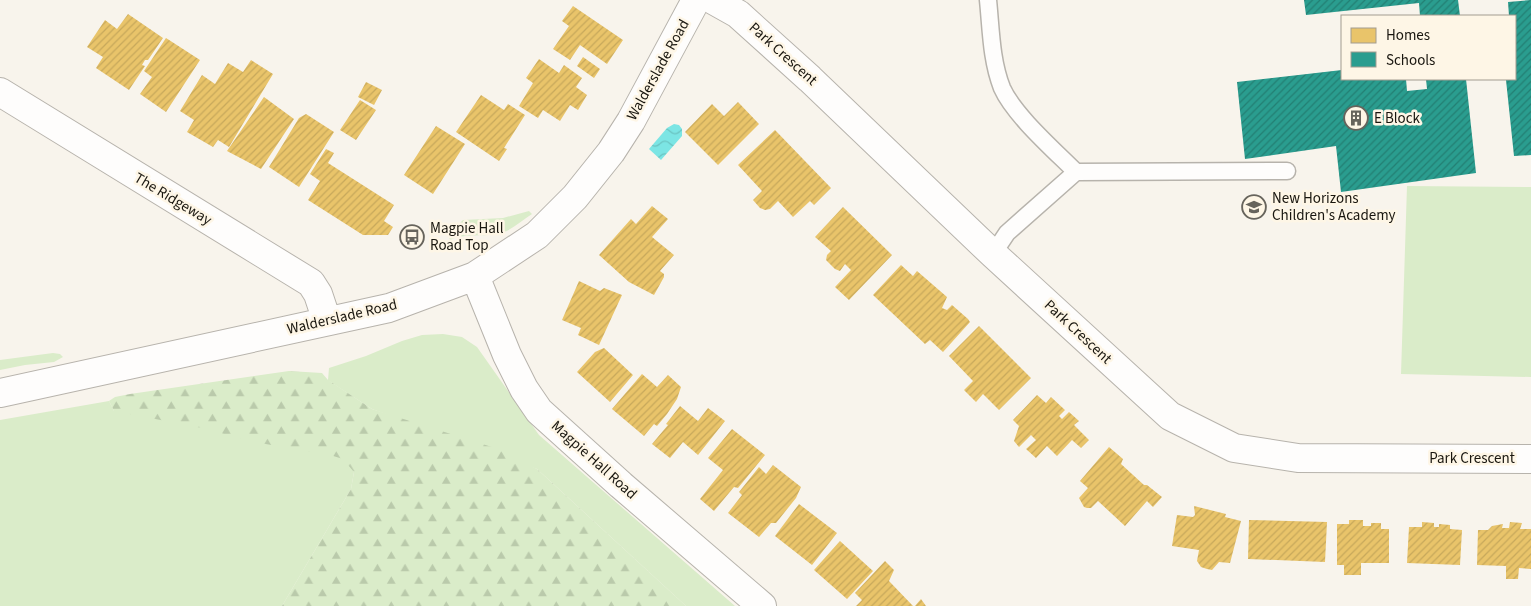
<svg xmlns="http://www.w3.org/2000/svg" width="1531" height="606" font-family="'Source Sans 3',sans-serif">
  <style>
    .green { fill: #daecc9 }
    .forest { fill: url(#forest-firs) }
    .water { fill: url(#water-waves) }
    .homes { fill: url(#homes-hatch) }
    .schools { fill: url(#schools-hatch) }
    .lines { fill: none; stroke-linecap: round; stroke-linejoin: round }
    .lane-casing { stroke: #b7b3ac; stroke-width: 19 }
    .street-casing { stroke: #b7b3ac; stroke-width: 30 }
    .secondary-casing { stroke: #b7b3ac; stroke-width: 30 }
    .lane { stroke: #fefdfc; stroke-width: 16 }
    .street { stroke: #fefdfc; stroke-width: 28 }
    .secondary { stroke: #fefdfc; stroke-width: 28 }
    .labels { text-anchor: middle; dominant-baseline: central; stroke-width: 5; stroke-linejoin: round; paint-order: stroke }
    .street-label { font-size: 15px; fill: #19160f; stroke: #fef6e6 }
    .poi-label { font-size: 15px; fill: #19160f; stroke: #fef6e6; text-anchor: start }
  </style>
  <defs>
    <pattern id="forest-firs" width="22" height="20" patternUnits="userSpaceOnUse" patternTransform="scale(1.25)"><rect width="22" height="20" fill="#daecc9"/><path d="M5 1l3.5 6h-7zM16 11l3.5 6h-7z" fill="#bacaab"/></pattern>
    <pattern id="water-waves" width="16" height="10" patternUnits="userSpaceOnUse" patternTransform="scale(1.25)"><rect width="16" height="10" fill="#7ce5e4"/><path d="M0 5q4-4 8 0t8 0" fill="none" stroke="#6bc4c2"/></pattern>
    <pattern id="homes-hatch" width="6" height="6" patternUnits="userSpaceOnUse" patternTransform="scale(1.25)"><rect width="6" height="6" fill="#e9c46a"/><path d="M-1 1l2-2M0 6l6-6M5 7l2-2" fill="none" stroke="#c7a85b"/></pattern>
    <pattern id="schools-hatch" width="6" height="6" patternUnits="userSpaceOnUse" patternTransform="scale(1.25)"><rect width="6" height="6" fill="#2a9d8f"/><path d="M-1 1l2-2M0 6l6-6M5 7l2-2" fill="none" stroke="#237f73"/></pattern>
  </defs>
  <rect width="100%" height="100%" fill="#f8f4ec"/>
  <!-- green -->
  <path class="green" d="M 1407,186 L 1531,187 L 1531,377 L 1401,374 Z
    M 529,211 L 532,214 C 521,221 510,232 497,234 C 481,237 465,233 450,240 L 448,234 L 463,220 L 503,218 Z
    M 443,334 L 462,337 L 477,347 L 539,435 L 735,606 L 686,606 L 537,469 L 372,409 L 329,381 L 354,472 L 351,489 L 282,606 L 0,606 L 0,420 L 109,401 L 114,411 L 328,380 L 329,368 L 366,356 L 402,341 L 422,335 Z
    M 53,353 L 60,354 L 63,357 L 54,362 L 25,365 L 0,370 L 0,360 Z"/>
  <!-- forest -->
  <path class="forest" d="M 289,371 L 322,373 L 328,380 L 372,409 L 495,448 L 537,469 L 686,606 L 282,606 L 351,489 L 354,472 L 343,459 L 330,455 L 248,441 L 207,429 L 114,411 L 109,401 L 115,397 L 130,394 Z"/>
  <!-- water -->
  <path class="water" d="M 674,124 L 679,125 L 682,129 L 682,136 L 661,160 L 649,149 L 667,128 Z"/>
  <!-- homes -->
  <path class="homes" d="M 573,6 L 623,40 L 607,64 L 580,45 L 570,60 L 553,49 L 569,26 L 562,21 Z
    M 128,14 L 163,38 L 148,60 L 145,60 L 142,65 L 145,66 L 129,90 L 96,68 L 103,57 L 87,47 L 105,20 L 117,29 Z
    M 166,38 L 200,60 L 166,112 L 140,94 L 152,77 L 144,71 Z
    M 583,57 L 600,69 L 594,78 L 577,66 Z
    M 539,59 L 559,73 L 564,65 L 582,78 L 576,87 L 587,95 L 578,110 L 570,105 L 560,121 L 543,110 L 538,118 L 519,106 L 533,83 L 526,78 Z
    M 251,60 L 273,74 L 229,147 L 218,140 L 213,147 L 187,132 L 194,120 L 180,111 L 202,75 L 215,84 L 228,63 L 243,72 Z
    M 366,82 L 382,90 L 374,105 L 358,97 Z
    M 481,95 L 504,110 L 508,104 L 525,115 L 504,148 L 507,149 L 499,161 L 456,132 Z
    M 264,97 L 294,119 L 261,169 L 227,151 Z
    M 360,100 L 376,110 L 356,140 L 340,130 Z
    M 738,102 L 759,124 L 718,165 L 685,132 L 712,104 L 724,116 Z
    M 306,114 L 334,132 L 299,187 L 269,167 L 299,118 Z
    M 436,126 L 465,144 L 433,194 L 404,175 Z
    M 775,130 L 831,188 L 814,205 L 810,201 L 793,217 L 778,201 L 770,209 L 765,210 L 760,208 L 753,200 L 762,191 L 738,165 Z
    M 326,149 L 334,153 L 328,163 L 394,205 L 384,221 L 393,227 L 388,235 L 363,235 L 308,200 L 320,181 L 310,174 Z
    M 652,206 L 668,219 L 652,237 L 674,255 L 660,271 L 664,274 L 664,277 L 654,295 L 629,282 L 599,255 L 631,219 L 636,224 Z
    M 843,207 L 892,255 L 849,300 L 835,287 L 851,270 L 845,264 L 840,271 L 835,269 L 826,260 L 827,255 L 831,251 L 815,237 Z
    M 901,265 L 913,276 L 917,271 L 947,297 L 942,308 L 947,310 L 952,305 L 968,319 L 970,322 L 943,352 L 930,340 L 925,344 L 873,295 Z
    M 579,281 L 600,291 L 604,288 L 622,295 L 599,345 L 578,335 L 581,328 L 562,320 Z
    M 979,326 L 1031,378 L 999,410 L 983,394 L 976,402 L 964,390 L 973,381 L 949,356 Z
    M 604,348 L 633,375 L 610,402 L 577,372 L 595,352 Z
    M 642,374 L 657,387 L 668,375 L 681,387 L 677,399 L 667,414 L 657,426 L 654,424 L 644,436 L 612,409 Z
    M 1037,395 L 1046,403 L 1051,397 L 1065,410 L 1059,416 L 1062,419 L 1069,412 L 1079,421 L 1074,425 L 1089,440 L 1081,448 L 1072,440 L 1057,456 L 1047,446 L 1036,458 L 1026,449 L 1036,440 L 1031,435 L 1019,447 L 1014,441 L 1019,426 L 1013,420 Z
    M 680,406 L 698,421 L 708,408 L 725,421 L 698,455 L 683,442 L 670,458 L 652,444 L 668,425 L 666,424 Z
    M 732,429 L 765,455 L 738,488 L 734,487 L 714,511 L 700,499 L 723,470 L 708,458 Z
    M 1109,447 L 1123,459 L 1121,464 L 1144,485 L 1147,485 L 1162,497 L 1153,507 L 1147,501 L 1125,526 L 1098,501 L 1091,508 L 1087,508 L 1084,507 L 1079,498 L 1088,488 L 1080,481 Z
    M 773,465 L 801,487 L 796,498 L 776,523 L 771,523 L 759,537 L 728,513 L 742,495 L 739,492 L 759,467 L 766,474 Z
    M 799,504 L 837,533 L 812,565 L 775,536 Z
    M 1194,506 L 1226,514 L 1225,517 L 1241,521 L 1230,563 L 1219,562 L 1212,570 L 1207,569 L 1201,567 L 1197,561 L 1199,550 L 1172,546 L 1177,515 L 1193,517 L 1195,515 Z
    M 1249,520 L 1327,522 L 1325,562 L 1248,559 Z
    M 1349,520 L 1363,520 L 1363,526 L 1371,526 L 1371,523 L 1381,523 L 1381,529 L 1389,529 L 1389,563 L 1361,563 L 1361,575 L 1344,575 L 1344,565 L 1337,565 L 1337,524 L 1349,524 Z
    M 1422,522 L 1434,523 L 1434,527 L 1439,527 L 1439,524 L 1450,525 L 1450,529 L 1462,530 L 1460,565 L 1407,563 L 1409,527 L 1422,527 Z
    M 1510,522 L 1522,523 L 1520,529 L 1531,529 L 1531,569 L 1519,568 L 1518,579 L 1506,579 L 1506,566 L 1477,565 L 1478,530 L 1488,530 L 1492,526 L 1503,524 L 1502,528 L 1509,528 Z
    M 840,541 L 873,571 L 847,599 L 814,570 Z
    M 885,561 L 894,570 L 889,581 L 913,606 L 856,606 L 862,600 L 855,593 Z
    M 921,599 L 926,606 L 915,606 Z"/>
  <!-- schools -->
  <path class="schools" d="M 1304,0 L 1458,0 L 1460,16 L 1420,16 L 1419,3 L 1306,15 Z
    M 1531,0 L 1531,155 L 1514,156 L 1506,80 L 1515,79 L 1515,16 L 1509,16 L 1508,2 Z
    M 1342,70 L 1342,79 L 1406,79 L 1407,91 L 1427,89 L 1426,79 L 1466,79 L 1476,173 L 1341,192 L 1336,146 L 1245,159 L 1237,82 Z"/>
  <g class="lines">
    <!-- lane casing -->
    <g class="lane-casing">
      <path id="lane" d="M 988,0 C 991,29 991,60 1002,88 C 1014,115 1054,150 1076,172
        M 993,254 L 1007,233 L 1076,172 L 1287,171"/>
    </g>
    <!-- street casing -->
    <g class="street-casing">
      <path id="street" d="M 713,0 L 738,14 L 810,79 L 993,254 L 1170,416 L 1234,448 L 1298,458 L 1531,459"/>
    </g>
    <!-- secondary casing -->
    <g class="secondary-casing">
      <path id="secondary" d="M 0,92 L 311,283 L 318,294 L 327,321
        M 475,276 L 507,355 L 524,389 L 539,411 L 621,485 L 762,606
        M 0,393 L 389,308 L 475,276 L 537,235 L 575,197 L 611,152 L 631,121 L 696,0"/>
    </g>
    <!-- lane -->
    <use href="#lane" class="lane"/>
    <!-- street -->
    <use href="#street" class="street"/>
    <!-- secondary -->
    <use href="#secondary" class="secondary"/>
  </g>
  <!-- icons -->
  <defs>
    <g id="building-ring" transform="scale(1.25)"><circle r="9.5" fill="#fef6e6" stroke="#67645c" stroke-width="1.5"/><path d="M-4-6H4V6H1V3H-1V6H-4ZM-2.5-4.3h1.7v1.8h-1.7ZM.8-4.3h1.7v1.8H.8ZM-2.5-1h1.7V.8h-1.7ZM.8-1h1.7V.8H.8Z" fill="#67645c"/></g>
    <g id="school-ring" transform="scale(1.25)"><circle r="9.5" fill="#fef6e6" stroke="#67645c" stroke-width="1.5"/><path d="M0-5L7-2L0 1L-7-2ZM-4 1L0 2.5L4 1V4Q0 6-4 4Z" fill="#67645c"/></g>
    <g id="bus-ring" transform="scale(1.25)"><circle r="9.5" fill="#fef6e6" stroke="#67645c" stroke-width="1.5"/><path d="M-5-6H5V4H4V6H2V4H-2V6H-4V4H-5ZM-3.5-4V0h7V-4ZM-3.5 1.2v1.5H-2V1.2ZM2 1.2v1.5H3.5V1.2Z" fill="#67645c"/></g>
  </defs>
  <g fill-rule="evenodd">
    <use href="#building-ring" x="1356" y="118"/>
    <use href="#school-ring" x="1254" y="207"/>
    <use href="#bus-ring" x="412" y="237"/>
  </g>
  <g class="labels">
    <!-- street labels -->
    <g class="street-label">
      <text transform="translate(783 54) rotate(42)">Park Crescent</text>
      <text transform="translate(658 70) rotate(-61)">Walderslade Road</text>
      <text transform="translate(173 199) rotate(31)">The Ridgeway</text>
      <text transform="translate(342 317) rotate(-13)">Walderslade Road</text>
      <text transform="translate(1078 332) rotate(43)">Park Crescent</text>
      <text x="1472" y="458">Park Crescent</text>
      <text transform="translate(594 460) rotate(42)">Magpie Hall Road</text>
    </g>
    <!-- poi labels -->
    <g class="poi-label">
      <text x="1374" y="118">E Block</text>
      <text x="1272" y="198">New Horizons<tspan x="1272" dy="17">Children's Academy</tspan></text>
      <text x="430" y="228">Magpie Hall<tspan x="430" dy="17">Road Top</tspan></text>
    </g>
  </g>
  <!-- legend -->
  <rect x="1341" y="15" width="175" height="65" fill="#fef6e6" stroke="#a29c90"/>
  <rect x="1351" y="28" width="25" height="15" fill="#e9c46a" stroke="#a29c90"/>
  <text x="1386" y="40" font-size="15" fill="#19160f">Homes</text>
  <rect x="1351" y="52" width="25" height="15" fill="#2a9d8f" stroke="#a29c90"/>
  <text x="1386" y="65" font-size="15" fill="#19160f">Schools</text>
</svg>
